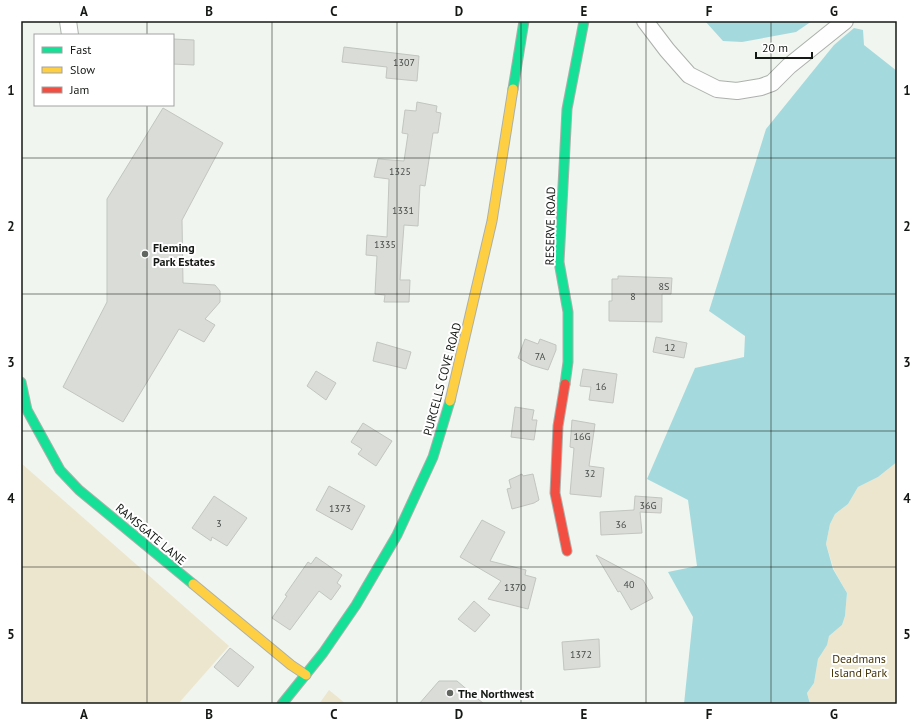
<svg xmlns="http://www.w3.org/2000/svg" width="918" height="725" font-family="'PT Sans',sans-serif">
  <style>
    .green { fill: #ede6ce }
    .water { fill: #a4dadd }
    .building { fill: #dadcd8; stroke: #c2c5c0 }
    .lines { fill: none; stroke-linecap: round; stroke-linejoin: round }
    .street-casing { stroke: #acb0ac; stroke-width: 18 }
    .fast-casing { stroke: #acb0ac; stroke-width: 11 }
    .slow-casing { stroke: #acb0ac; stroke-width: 11 }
    .jam-casing { stroke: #acb0ac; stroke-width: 11 }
    .street { stroke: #fdfefd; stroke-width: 16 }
    .fast { stroke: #16e098; stroke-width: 9 }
    .slow { stroke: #ffcf43; stroke-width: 9 }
    .jam { stroke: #f24e42; stroke-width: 9 }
    .grid { fill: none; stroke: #151915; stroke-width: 1; stroke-opacity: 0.55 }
    .poi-dot { fill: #626661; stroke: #fff; stroke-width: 1.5 }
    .labels { text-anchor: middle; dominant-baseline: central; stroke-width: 4; stroke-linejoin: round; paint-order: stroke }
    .number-label { font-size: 10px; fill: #484c48 }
    .street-label { font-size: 12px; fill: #151915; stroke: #fff }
    .poi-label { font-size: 12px; font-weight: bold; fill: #151915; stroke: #fff; text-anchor: start }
    .park-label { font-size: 12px; fill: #453508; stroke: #fff }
    .neatline { fill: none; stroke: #151915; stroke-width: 1.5 }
    .grid-label { font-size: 13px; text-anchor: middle; font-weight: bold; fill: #151915 }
  </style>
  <rect width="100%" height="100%" fill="#f0f5ef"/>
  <!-- green -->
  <path class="green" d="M 897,462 L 897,704 L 810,704 L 807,693 L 814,683 L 818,659 L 829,636 L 842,625 L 845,616 L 847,593 L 834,570 L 826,544 L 830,524 L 835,514 L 848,504 L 858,487 L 878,477 Z
    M 21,463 L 229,646 L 178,704 L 21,704 Z
    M 329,690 L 346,704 L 319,704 Z"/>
  <!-- water -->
  <path class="water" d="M 705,21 L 812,21 L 796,32 L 742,42 L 723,41 Z
    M 854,28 L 863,30 L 864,45 L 897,71 L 897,462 L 878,477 L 858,487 L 848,504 L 835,514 L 830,524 L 826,544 L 833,569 L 847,593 L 845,616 L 842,625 L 829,636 L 827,645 L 818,659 L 814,683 L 807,693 L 810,704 L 684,704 L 693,617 L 668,572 L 697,566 L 688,500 L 647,479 L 695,368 L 744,357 L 745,336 L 709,311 L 766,129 L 834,45 Z"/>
  <!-- building -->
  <path class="building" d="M 173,39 L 194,40 L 194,65 L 173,64 Z
    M 344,47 L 419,56 L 417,81 L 386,78 L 387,67 L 342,62 Z
    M 417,102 L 437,106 L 436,112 L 441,113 L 438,133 L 433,133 L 425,186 L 420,185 L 418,226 L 404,225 L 400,280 L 410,280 L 409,302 L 384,302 L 385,295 L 375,294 L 377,256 L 366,255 L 367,235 L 387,237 L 389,179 L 374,177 L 378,159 L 404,161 L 408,134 L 402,133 L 405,110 L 416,111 Z
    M 163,108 L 223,143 L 182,220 L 183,283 L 215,285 L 220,291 L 220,302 L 205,319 L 215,325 L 204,342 L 179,329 L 123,422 L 63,387 L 107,302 L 107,199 Z
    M 618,276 L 672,278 L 671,294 L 662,294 L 662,322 L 609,321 L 609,301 L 612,301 L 612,279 L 618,279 Z
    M 656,337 L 687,343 L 684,358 L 653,352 Z
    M 525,339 L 538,344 L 540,339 L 556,345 L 556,350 L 548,370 L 531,365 L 518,358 Z
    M 377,342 L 411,352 L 406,369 L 373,361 Z
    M 583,369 L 617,374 L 613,403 L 589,400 L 591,387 L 580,386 Z
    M 316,371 L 336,383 L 326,400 L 307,386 Z
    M 515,407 L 534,410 L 532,420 L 537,420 L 534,440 L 511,437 Z
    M 572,420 L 595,424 L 589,466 L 604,468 L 601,497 L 570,494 L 574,448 L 570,447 Z
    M 363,423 L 392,441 L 376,466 L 358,454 L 362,449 L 351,442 Z
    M 522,474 L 523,476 L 533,474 L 539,500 L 534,503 L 512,509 L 507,489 L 511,488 L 509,480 Z
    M 329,486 L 365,506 L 352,530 L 316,510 Z
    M 214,496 L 247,518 L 227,546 L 212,537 L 211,541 L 192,528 Z
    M 635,496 L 662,498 L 661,513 L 640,512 L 642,533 L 601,535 L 600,512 L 634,510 Z
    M 482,520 L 505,532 L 490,561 L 526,570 L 525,575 L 536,578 L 528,609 L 488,599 L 501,581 L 460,557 Z
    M 596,555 L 643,580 L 653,598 L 631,610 L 620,591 L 618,592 Z
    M 316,557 L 342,575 L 337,583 L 341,586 L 331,600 L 319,591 L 290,630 L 272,618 L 287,596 L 285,595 L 308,562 L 311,564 Z
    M 474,601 L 490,615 L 475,632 L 458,619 Z
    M 599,639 L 600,667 L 564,670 L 562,642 Z
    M 230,648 L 254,667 L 238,687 L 214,667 Z
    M 439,681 L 457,681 L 484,704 L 419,704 Z"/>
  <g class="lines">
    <!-- street casing -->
    <g class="street-casing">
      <path id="street" d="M 68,21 L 70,35
        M 645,21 L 667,50 L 689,75 L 717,89 L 737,91 L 761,87 L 772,83 L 789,66 L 845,21"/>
    </g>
    <!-- fast casing -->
    <g class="fast-casing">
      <path id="fast" d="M 513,89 L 524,21
        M 21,382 L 27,410 L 60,470 L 79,490 L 193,584
        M 565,384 L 568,362 L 568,312 L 559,262 L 567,109 L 584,21
        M 282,704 L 323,653 L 356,605 L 397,535 L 433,457 L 450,401"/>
    </g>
    <!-- slow casing -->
    <g class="slow-casing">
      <path id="slow" d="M 450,401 L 492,221 L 513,89
        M 193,584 L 291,665 L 306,675"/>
    </g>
    <!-- jam casing -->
    <g class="jam-casing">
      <path id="jam" d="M 565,384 L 558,426 L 555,493 L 567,551"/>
    </g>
    <!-- street -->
    <use href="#street" class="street"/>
    <!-- fast -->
    <use href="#fast" class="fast"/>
    <!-- slow -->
    <use href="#slow" class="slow"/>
    <!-- jam -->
    <use href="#jam" class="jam"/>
  </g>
  <!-- grid -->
  <path class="grid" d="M 147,21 L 147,35M 272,21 L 272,704M 397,21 L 397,704M 521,21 L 521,704M 646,21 L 646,704M 771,21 L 771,704M 147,105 L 147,704M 21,158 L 897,158M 21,294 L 897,294M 21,431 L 897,431M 21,567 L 897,567"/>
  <!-- markers -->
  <g class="poi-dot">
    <circle cx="145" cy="254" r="4"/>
    <circle cx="450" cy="693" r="4"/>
  </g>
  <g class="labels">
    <!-- number labels -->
    <g class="number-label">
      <text x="404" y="62">1307</text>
      <text x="400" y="171">1325</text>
      <text x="403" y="210">1331</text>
      <text x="385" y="244">1335</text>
      <text x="664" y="286">8S</text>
      <text x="633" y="296">8</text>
      <text x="670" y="347">12</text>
      <text x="540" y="356">7A</text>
      <text x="601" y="386">16</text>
      <text x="582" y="436">16G</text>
      <text x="590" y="473">32</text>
      <text x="648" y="505">36G</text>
      <text x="340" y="508">1373</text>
      <text x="219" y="523">3</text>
      <text x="621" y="524">36</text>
      <text x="629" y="584">40</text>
      <text x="515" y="587">1370</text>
      <text x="581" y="654">1372</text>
    </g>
    <!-- street labels -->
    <g class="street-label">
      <text transform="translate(550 226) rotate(-89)">RESERVE ROAD</text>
      <text transform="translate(442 379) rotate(-75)">PURCELLS COVE ROAD</text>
      <text transform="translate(151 534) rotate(40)">RAMSGATE LANE</text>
    </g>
    <!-- poi labels -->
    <g class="poi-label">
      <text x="153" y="247">Fleming<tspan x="153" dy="14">Park Estates</tspan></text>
      <text x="458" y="693">The Northwest</text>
    </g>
    <!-- park labels -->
    <g class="park-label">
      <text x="859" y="658">Deadmans<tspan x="859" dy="14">Island Park</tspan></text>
    </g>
  </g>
  <!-- border -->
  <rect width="918" height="725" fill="none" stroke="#ffffff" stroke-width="44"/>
  <!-- legend -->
  <rect x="34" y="34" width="140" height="72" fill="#ffffff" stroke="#a1a3a1"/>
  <rect x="42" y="47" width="20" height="6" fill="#16e098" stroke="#a1a3a1"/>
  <text x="70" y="54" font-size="12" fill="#151915">Fast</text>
  <rect x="42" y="67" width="20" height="6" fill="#ffcf43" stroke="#a1a3a1"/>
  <text x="70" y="74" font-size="12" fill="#151915">Slow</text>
  <rect x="42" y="87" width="20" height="6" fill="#f24e42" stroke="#a1a3a1"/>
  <text x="70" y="94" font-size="12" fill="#151915">Jam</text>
  <!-- scale -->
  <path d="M756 52v6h56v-6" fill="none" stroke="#151915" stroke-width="2"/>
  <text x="762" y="52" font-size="12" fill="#151915" stroke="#ffffff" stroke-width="3" paint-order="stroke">20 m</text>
  <rect x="22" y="22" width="874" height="681" class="neatline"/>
  <g class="grid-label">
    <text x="84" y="16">A</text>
    <text x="209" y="16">B</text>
    <text x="334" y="16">C</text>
    <text x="459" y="16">D</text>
    <text x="584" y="16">E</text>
    <text x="709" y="16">F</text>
    <text x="834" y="16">G</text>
    <text x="11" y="95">1</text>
    <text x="907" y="95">1</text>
    <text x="11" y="231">2</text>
    <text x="907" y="231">2</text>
    <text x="11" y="367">3</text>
    <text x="907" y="367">3</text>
    <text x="11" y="503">4</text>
    <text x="907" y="503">4</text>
    <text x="11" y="639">5</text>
    <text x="907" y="639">5</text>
    <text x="84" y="719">A</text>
    <text x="209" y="719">B</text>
    <text x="334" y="719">C</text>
    <text x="459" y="719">D</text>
    <text x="584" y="719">E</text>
    <text x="709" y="719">F</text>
    <text x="834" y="719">G</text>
  </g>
</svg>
